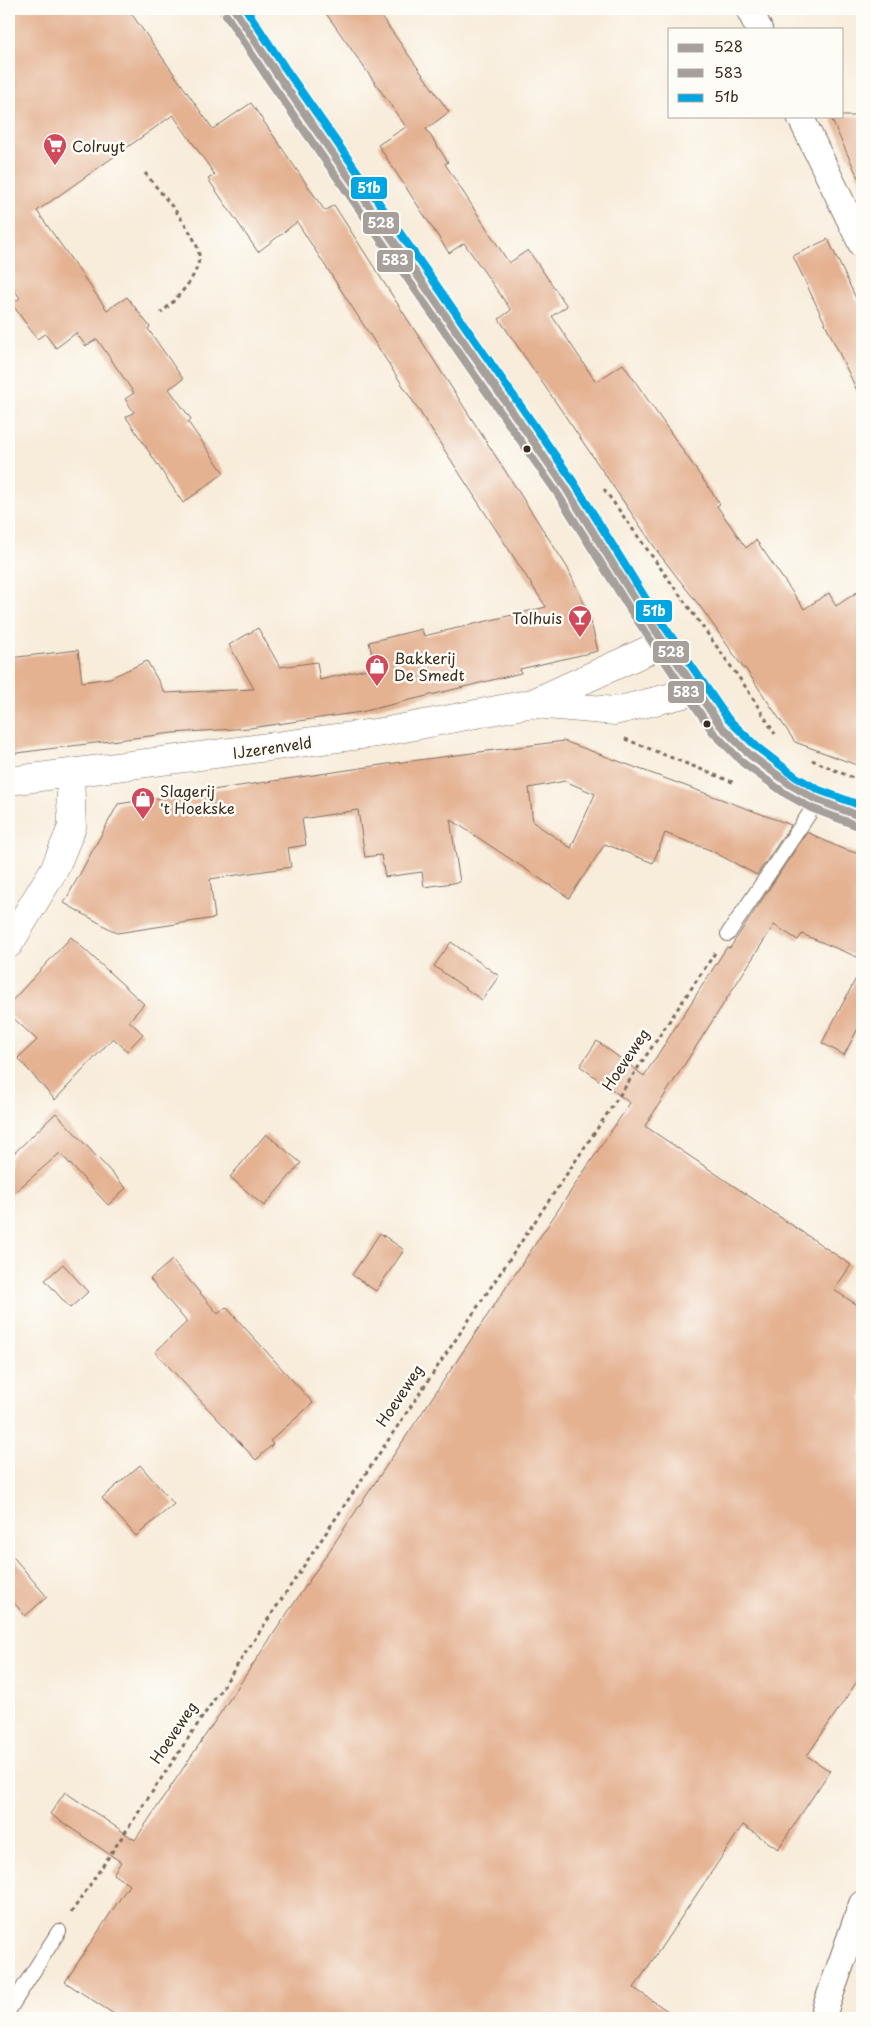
<svg xmlns="http://www.w3.org/2000/svg" width="871" height="2027" font-family="'Playpen Sans',sans-serif">
  <style>
    .building { fill: #e4b191; fill-rule: evenodd }
    .lines { fill: none; stroke-linecap: round; stroke-linejoin: round }
    .service-casing { stroke: #7d6e60; stroke-width: 16 }
    .minor-casing { stroke: #7d6e60; stroke-width: 28 }
    .tertiary-casing { stroke: #7d6e60; stroke-width: 29 }
    .secondary-casing { stroke: #7d6e60; stroke-width: 29 }
    .path { stroke: #7d6e60; stroke-width: 3; stroke-dasharray: 4 4; stroke-linecap: butt }
    .service { stroke: #fff; stroke-width: 14 }
    .minor { stroke: #fff; stroke-width: 26 }
    .tertiary { stroke: #fff; stroke-width: 28 }
    .secondary { stroke: #fff; stroke-width: 28 }
    .bus-1-casing { stroke: #fdfcf7; stroke-width: 11 }
    .bus-2-casing { stroke: #fdfcf7; stroke-width: 11 }
    .bus-3-casing { stroke: #fdfcf7; stroke-width: 11 }
    .bus-1 { stroke: #a79f9a; stroke-width: 8 }
    .bus-2 { stroke: #a79f9a; stroke-width: 8 }
    .bus-3 { stroke: #00a6e2; stroke-width: 8 }
    .bus-dot { fill: #3b2a1e; stroke: #fdfcf7; stroke-width: 2 }
    .labels { text-anchor: middle; dominant-baseline: central; stroke-width: 5; stroke-linejoin: round; paint-order: stroke }
    .poi-label { font-size: 15px; fill: #3b2a1e; stroke: #fdfcf7; text-anchor: start }
    .street-label { font-size: 15px; fill: #3b2a1e; stroke: #fdfcf7 }
    .line-badge { stroke: #fdfcf7; stroke-width: 2 }
    .badge-label { font-size: 14px; text-anchor: middle; font-weight: bold; fill: #fff }
  </style>
  <rect width="100%" height="100%" fill="#fdfcf7"/>
  <filter id="ink" filterUnits="userSpaceOnUse"><feTurbulence type="fractalNoise" baseFrequency=".02" numOctaves="2"/><feDisplacementMap in="SourceGraphic" scale="10" xChannelSelector="R" yChannelSelector="G"/><feConvolveMatrix kernelMatrix="1 2 1 2 8 2 1 2 1" color-interpolation-filters="sRGB"/></filter>
  <filter id="wash" filterUnits="userSpaceOnUse"><feTurbulence type="fractalNoise" baseFrequency=".0096" numOctaves="4" result="noise"/><feDisplacementMap in="SourceGraphic" scale="20" xChannelSelector="R" yChannelSelector="G"/><feGaussianBlur stdDeviation="1.12" result="paint"/><feColorMatrix in="noise" values="0 0 0 0 0 0 0 0 0 0 0 0 0 0 0 0 0 1.4 0 .05"/><feComposite in="paint" operator="in"/></filter>
  <g filter="url(#wash)">
    <rect width="100%" height="100%" fill="#f8ecda"/>
    <g id="blocks">
      <!-- building -->
      <path class="building" d="M 9,9 L 128,9 L 213,129 L 251,103 L 325,211 L 334,205 L 567,567 L 589,614 L 598,651 L 520,669 L 521,673 L 361,712 L 250,728 L 173,733 L 9,754 L 9,658 L 78,650 L 82,682 L 110,678 L 147,661 L 165,693 L 254,689 L 229,645 L 258,628 L 280,667 L 317,662 L 320,680 L 375,667 L 369,642 L 422,629 L 424,636 L 546,607 L 297,222 L 258,252 L 208,179 L 215,175 L 173,115 L 37,211 L 107,310 L 127,297 L 150,327 L 148,329 L 183,379 L 169,389 L 191,419 L 188,422 L 224,473 L 183,503 L 126,417 L 134,412 L 125,399 L 134,393 L 97,339 L 86,346 L 76,333 L 56,348 L 45,334 L 37,339 L 12,304 L 20,298 L 9,282 Z
        M 323,9 L 376,9 L 449,112 L 426,129 L 448,162 L 445,164 L 509,263 L 528,250 L 567,306 L 552,316 L 596,382 L 623,364 L 720,504 L 717,506 L 746,548 L 756,540 L 804,609 L 829,593 L 836,606 L 862,589 L 862,767 L 795,742 L 745,668 L 744,669 L 702,609 L 660,555 L 499,319 L 511,310 L 464,243 L 449,253 L 378,145 L 406,127 Z
        M 830,116 L 862,116 L 862,186 Z
        M 828,239 L 862,311 L 862,401 L 793,256 Z
        M 564,741 L 791,825 L 757,875 L 710,850 L 665,833 L 653,863 L 605,844 L 569,898 L 450,819 L 460,882 L 424,887 L 422,872 L 385,877 L 381,855 L 365,857 L 358,810 L 302,819 L 306,845 L 288,848 L 291,867 L 210,879 L 215,918 L 117,933 L 64,903 L 118,804 L 388,764 ZM 565,781 L 595,794 L 571,848 L 533,822 L 529,788 Z
        M 807,832 L 840,848 L 862,855 L 862,959 L 802,934 L 798,940 L 774,925 L 645,1126 L 851,1265 L 834,1290 L 862,1308 L 862,1674 L 807,1756 L 830,1771 L 778,1849 L 743,1825 L 634,1988 L 678,2018 L 120,2018 L 65,1982 L 129,1885 L 113,1874 L 121,1862 L 50,1814 L 65,1792 L 135,1840 L 630,1103 L 580,1066 L 597,1041 L 644,1076 L 727,947 L 730,948 Z
        M 71,937 L 144,1004 L 129,1021 L 143,1034 L 127,1051 L 113,1038 L 55,1100 L 18,1058 L 37,1040 L 9,1014 L 9,1004 Z
        M 451,942 L 499,976 L 482,1000 L 434,966 Z
        M 862,967 L 862,1021 L 844,1055 L 822,1043 Z
        M 56,1113 L 126,1188 L 108,1205 L 60,1153 L 9,1197 L 9,1158 Z
        M 266,1134 L 301,1163 L 264,1206 L 230,1177 Z
        M 380,1233 L 404,1250 L 376,1291 L 352,1275 Z
        M 172,1260 L 218,1314 L 226,1307 L 313,1403 L 270,1441 L 273,1444 L 256,1460 L 155,1352 L 187,1322 L 150,1279 Z
        M 63,1264 L 88,1292 L 70,1308 L 45,1280 Z
        M 140,1465 L 174,1504 L 136,1536 L 102,1498 Z
        M 9,1552 L 47,1597 L 25,1616 L 9,1597 Z"/>
    </g>
  </g>
  <g filter="url(#ink)">
    <use href="#blocks" fill-opacity="0" stroke="#7d6e60" stroke-width="1"/>
    <g class="lines">
      <!-- service casing -->
      <g class="service-casing">
        <path id="service" d="M 728,934 L 809,814 L 815,799
          M 9,2010 L 59,1931"/>
      </g>
      <!-- minor casing -->
      <g class="minor-casing">
        <path id="minor" d="M 749,9 L 759,29
          M 800,116 L 862,245
          M 822,2018 L 862,1904"/>
      </g>
      <!-- tertiary casing -->
      <g class="tertiary-casing">
        <path id="tertiary" d="M 535,704 L 615,711 L 696,691
          M 9,781 L 383,732 L 533,703 L 664,643
          M 9,944 L 55,868 L 72,827 L 70,774"/>
      </g>
      <!-- secondary casing -->
      <g class="secondary-casing">
        <path id="secondary" d="M 234,9 L 277,74 L 565,487 L 641,609 L 720,725 L 750,755 L 791,785 L 815,799 L 862,817"/>
      </g>
      <!-- path -->
      <path class="path" d="M 145,173 C 159,191 199,235 199,256 C 200,275 174,302 161,313
        M 604,489 L 747,689 L 775,734
        M 625,739 L 735,783
        M 812,760 L 862,782
        M 71,1913 L 715,953"/>
      <!-- service -->
      <use href="#service" class="service"/>
      <!-- minor -->
      <use href="#minor" class="minor"/>
      <!-- tertiary -->
      <use href="#tertiary" class="tertiary"/>
      <!-- secondary -->
      <use href="#secondary" class="secondary"/>
      <!-- bus-1 casing -->
      <g class="bus-1-casing">
        <path id="bus-1" d="M 234,9 L 277,74 L 565,487 L 641,609 L 720,725 L 750,755 L 791,785 L 815,799 L 862,817"/>
      </g>
      <!-- bus-2 casing -->
      <g class="bus-2-casing">
        <path id="bus-2" d="M 226,15 L 269,80 L 557,493 L 633,614 L 712,731 L 743,763 L 786,794 L 811,808 L 858,826"/>
      </g>
      <!-- bus-3 casing -->
      <g class="bus-3-casing">
        <path id="bus-3" d="M 246,9 L 285,68 L 573,481 L 649,604 L 728,719 L 757,747 L 796,777 L 819,790 L 862,806"/>
      </g>
      <!-- bus-1 -->
      <use href="#bus-1" class="bus-1"/>
      <!-- bus-2 -->
      <use href="#bus-2" class="bus-2"/>
      <!-- bus-3 -->
      <use href="#bus-3" class="bus-3"/>
    </g>
  </g>
  <!-- icons -->
  <defs>
    <g id="supermarket-pin" transform="scale(1.25)"><path d="M0 17L-7.5 6A9.5 9.5 0 1 1 7.5 6Z" fill="#d1495b" stroke="#fdfcf7"/><path d="M-6-5.5h2.5l.6 2H6L4.5 2H-2.5L-4.4-4H-6ZM-1.5 3.2a1.3 1.3 0 1 0 .1 0ZM3 3.2a1.3 1.3 0 1 0 .1 0Z" fill="#fff"/></g>
    <g id="bar-pin" transform="scale(1.25)"><path d="M0 17L-7.5 6A9.5 9.5 0 1 1 7.5 6Z" fill="#d1495b" stroke="#fdfcf7"/><path d="M-6-5H6L.8 .8V4.5H3.5V6h-7V4.5H-.8V.8Z" fill="#fff"/></g>
    <g id="shop-pin" transform="scale(1.25)"><path d="M0 17L-7.5 6A9.5 9.5 0 1 1 7.5 6Z" fill="#d1495b" stroke="#fdfcf7"/><path d="M-5-2.5h2.3a2.7 3.5 0 0 1 5.4 0H5L5.5 6h-11ZM-1.5-2.5h3a1.5 2.3 0 0 0-3 0Z" fill="#fff"/></g>
  </defs>
  <g fill-rule="evenodd">
    <use href="#supermarket-pin" x="55" y="145"/>
    <use href="#bar-pin" x="580" y="617"/>
    <use href="#shop-pin" x="377" y="666"/>
    <use href="#shop-pin" x="143" y="799"/>
  </g>
  <!-- markers -->
  <g class="bus-dot">
    <circle cx="527" cy="449" r="4.5"/>
    <circle cx="707" cy="724" r="4.5"/>
  </g>
  <g class="labels">
    <!-- poi labels -->
    <g class="poi-label">
      <text x="72" y="145">Colruyt</text>
      <text x="562" y="617" text-anchor="end">Tolhuis</text>
      <text x="394" y="657">Bakkerij<tspan x="394" dy="17">De Smedt</tspan></text>
      <text x="160" y="790">Slagerij<tspan x="160" dy="17">'t Hoekske</tspan></text>
    </g>
    <!-- street labels -->
    <g class="street-label">
      <text transform="translate(272 747) rotate(-8)">IJzerenveld</text>
      <text transform="translate(625 1059) rotate(-56)">Hoeveweg</text>
      <text transform="translate(399 1395) rotate(-56)">Hoeveweg</text>
      <text transform="translate(173 1732) rotate(-56)">Hoeveweg</text>
    </g>
  </g>
  <g class="line-badge">
    <rect x="350" y="176" width="38" height="24" rx="5" fill="#00a6e2"/>
    <rect x="362" y="211" width="38" height="24" rx="5" fill="#a79f9a"/>
    <rect x="376" y="249" width="38" height="24" rx="5" fill="#a79f9a"/>
    <rect x="635" y="599" width="38" height="24" rx="5" fill="#00a6e2"/>
    <rect x="652" y="640" width="38" height="24" rx="5" fill="#a79f9a"/>
    <rect x="667" y="680" width="38" height="24" rx="5" fill="#a79f9a"/>
  </g>
  <g class="badge-label">
    <text x="369" y="193">51b</text>
    <text x="381" y="228">528</text>
    <text x="395" y="265">583</text>
    <text x="654" y="616">51b</text>
    <text x="671" y="657">528</text>
    <text x="686" y="697">583</text>
  </g>
  <!-- margin -->
  <rect width="871" height="2027" fill="none" stroke="#fdfcf7" stroke-width="30"/>
  <!-- legend -->
  <rect x="668" y="28" width="175" height="90" fill="#fdfcf7" stroke="#afa8a0"/>
  <rect x="678" y="44" width="25" height="8" fill="#a79f9a" stroke="#afa8a0"/>
  <text x="714" y="52" font-size="15" fill="#3b2a1e">528</text>
  <rect x="678" y="69" width="25" height="8" fill="#a79f9a" stroke="#afa8a0"/>
  <text x="714" y="78" font-size="15" fill="#3b2a1e">583</text>
  <rect x="678" y="94" width="25" height="8" fill="#00a6e2" stroke="#afa8a0"/>
  <text x="714" y="102" font-size="15" fill="#3b2a1e">51b</text>
</svg>
